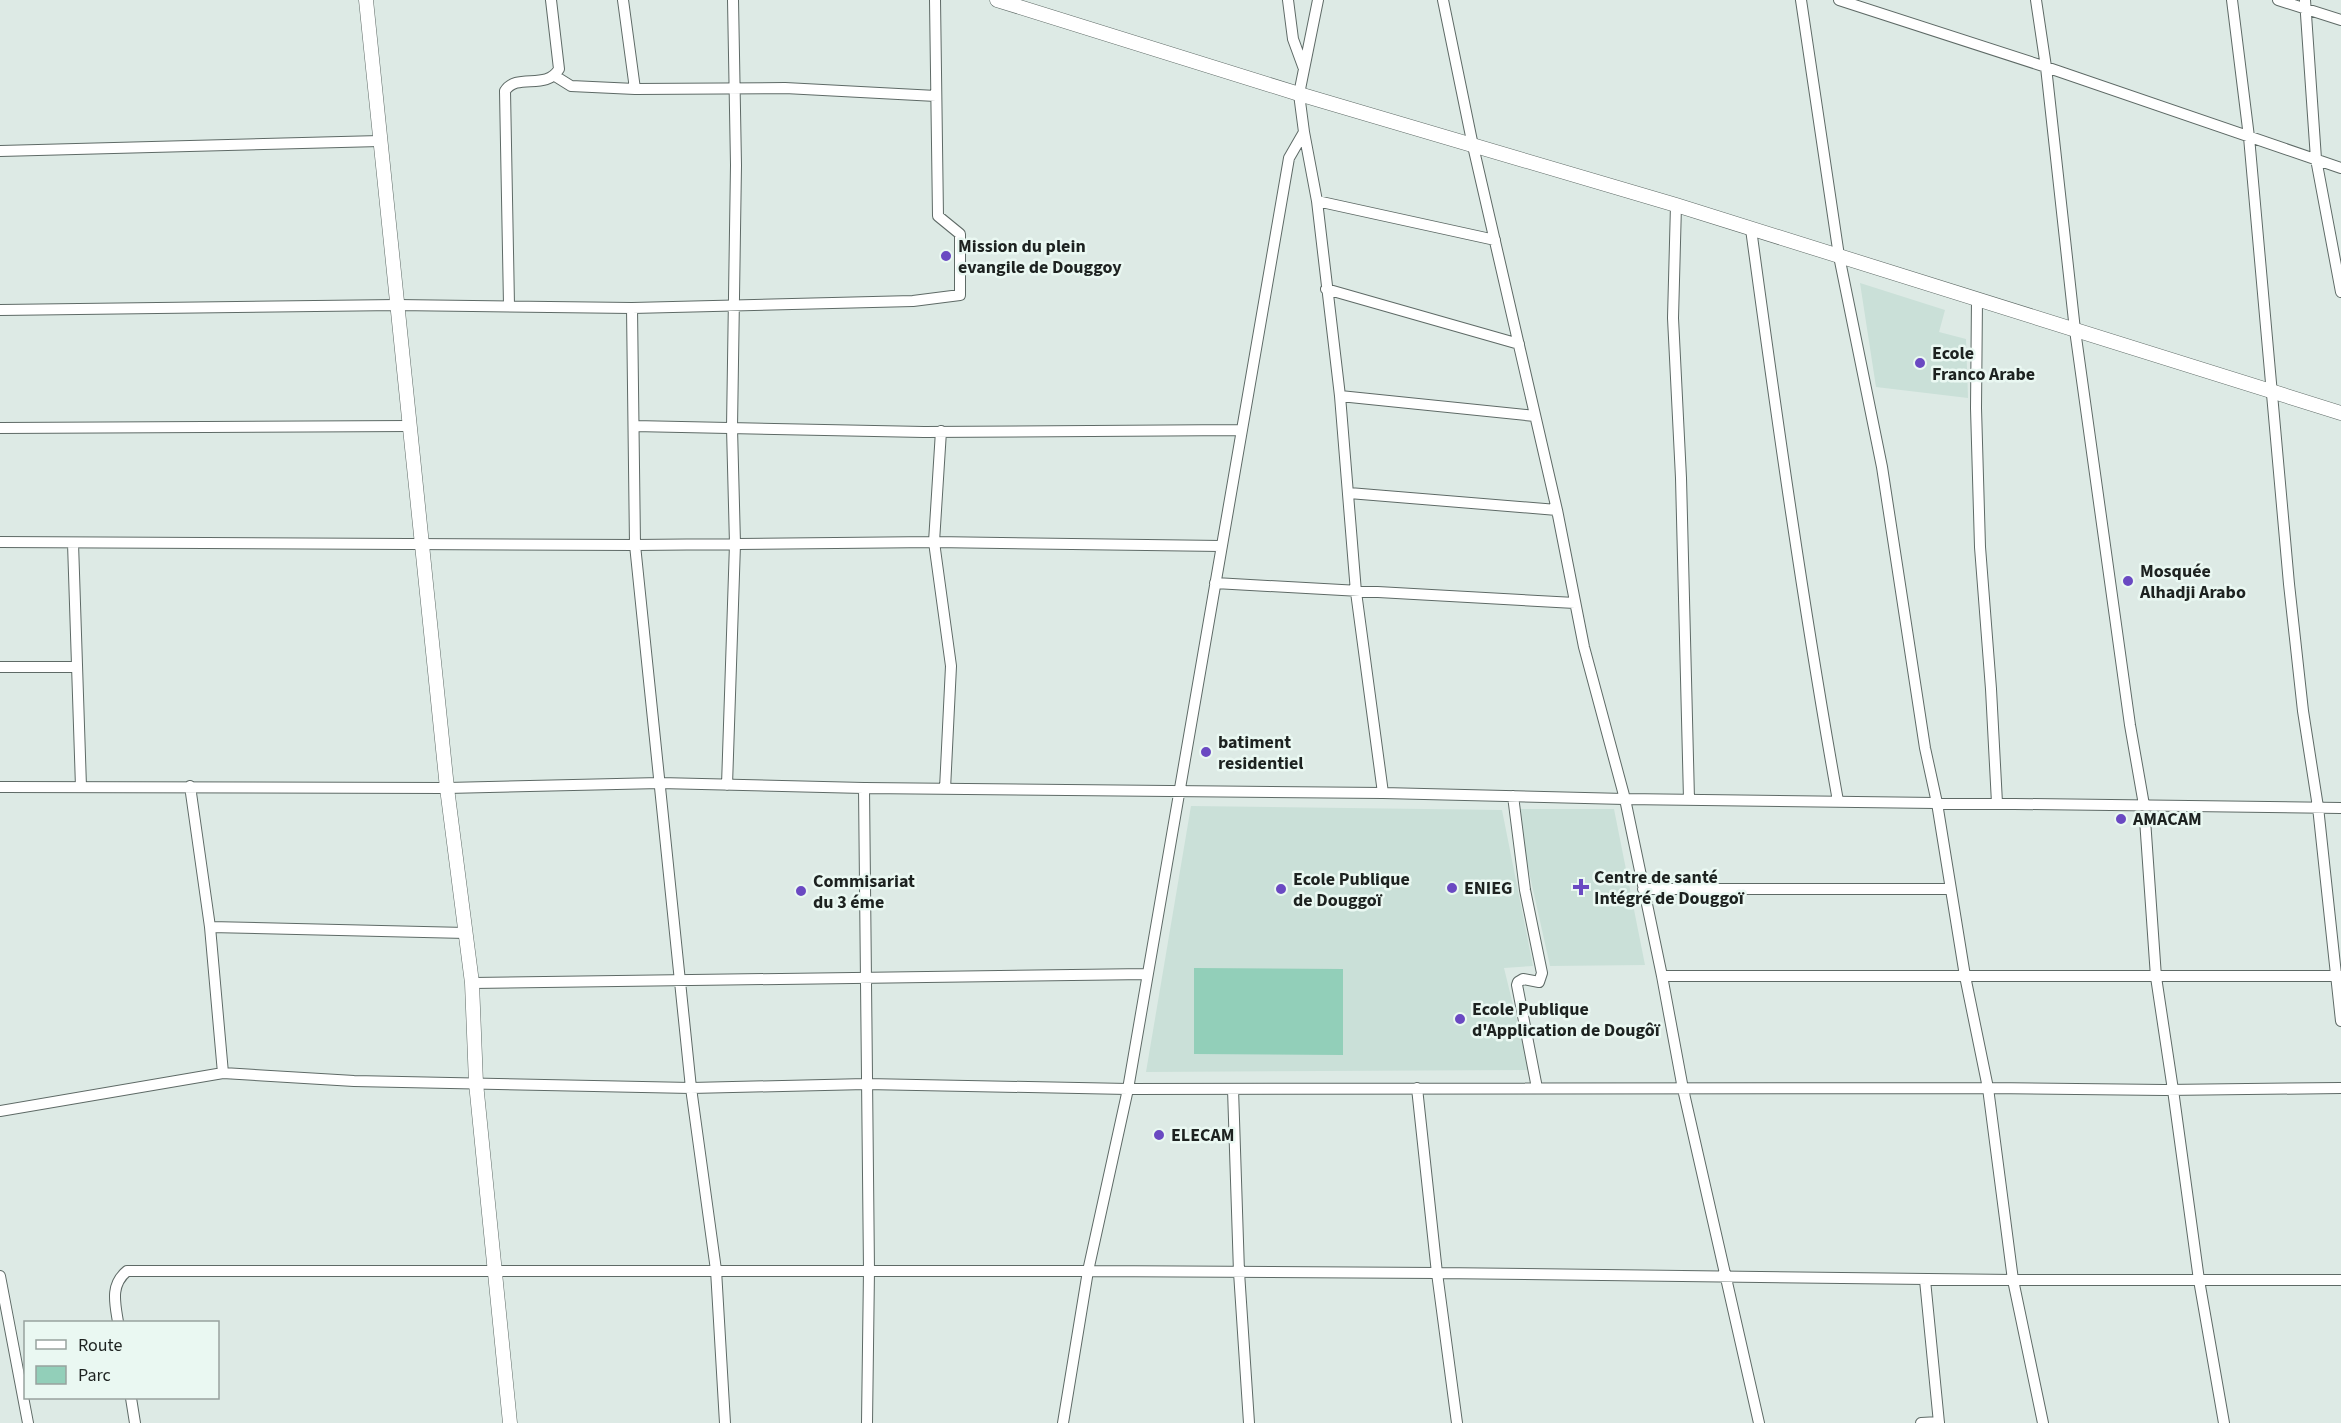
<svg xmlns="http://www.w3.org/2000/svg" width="2341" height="1423" font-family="'Source Sans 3',sans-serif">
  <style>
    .built { fill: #cae0d8 }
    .green { fill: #92cfb9 }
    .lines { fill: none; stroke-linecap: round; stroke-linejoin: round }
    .minor-casing { stroke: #5e6a66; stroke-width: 12 }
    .tertiary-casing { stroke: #5e6a66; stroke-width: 15 }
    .minor { stroke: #fff; stroke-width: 10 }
    .tertiary { stroke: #fff; stroke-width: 14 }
    .poi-dot { fill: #6a49c2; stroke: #eaf8f2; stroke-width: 2 }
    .labels { text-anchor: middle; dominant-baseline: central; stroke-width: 5; stroke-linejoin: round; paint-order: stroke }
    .poi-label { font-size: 18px; font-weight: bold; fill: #1d2220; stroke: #eaf8f2; text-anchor: start }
  </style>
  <rect width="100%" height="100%" fill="#ddeae5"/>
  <!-- built -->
  <path class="built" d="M 1860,283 L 1945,310 L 1939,332 L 1966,339 L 1968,398 L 1876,387 Z
    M 1191,806 L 1502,810 L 1533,966 L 1504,968 L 1529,1070 L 1146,1072 Z
    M 1515,809 L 1614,809 L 1645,965 L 1550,966 Z"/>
  <!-- green -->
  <path class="green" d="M 1194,968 L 1343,969 L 1343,1055 L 1194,1054 Z"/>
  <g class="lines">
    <!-- minor casing -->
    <g class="minor-casing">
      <path id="minor" d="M 623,0 L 635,89
        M 1288,0 L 1293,39 L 1304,69
        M 1318,0 L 1299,94 L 1304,132 L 1317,201 L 1340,396 L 1356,592 L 1383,793
        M 1443,0 L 1473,146 L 1557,510 L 1584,647 L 1625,799 L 1662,976 L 1683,1089 L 1759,1423
        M 1801,0 L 1839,256 L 1882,467 L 1925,748 L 1937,803 L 1965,976 L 1988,1088 L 2013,1280 L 2043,1423
        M 1839,0 L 2046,67 L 2341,168
        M 2036,0 L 2046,67 L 2075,330 L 2130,725 L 2144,805 L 2156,977 L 2173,1090 L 2199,1280 L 2224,1423
        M 2232,0 L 2249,137 L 2289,584 L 2303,711 L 2318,807 L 2341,1021
        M 2278,0 L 2341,20
        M 2305,0 L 2316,159 L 2341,292
        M 555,76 L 571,86 L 635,89 L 785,88 L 936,96
        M 0,151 L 380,141
        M 1317,201 L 1495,240
        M 1676,205 L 1673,318 L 1681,478 L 1689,799
        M 1751,229 C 1777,420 1804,611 1838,801
        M 1326,289 L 1519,344
        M 1977,299 L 1976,408 L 1980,547 L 1991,689 L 1997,803
        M 509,305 L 505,91 C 517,72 546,91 559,69 L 551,0
        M 632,308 L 913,301 L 960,295 L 960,234 L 938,216 L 935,0
        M 0,310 L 397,305 L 632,308 L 635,545 L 934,542 L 1221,546
        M 1340,396 L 1535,416
        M 634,426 L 924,432 L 1240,430
        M 0,428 L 410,426
        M 941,431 L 934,542 L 951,666 L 945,789
        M 1349,493 L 1557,510
        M 0,542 L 635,545 L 691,1088 L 716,1270 L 725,1423
        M 73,543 L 81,787
        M 1215,583 L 1575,603
        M 0,667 L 76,667
        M 727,785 L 735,544 L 732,428 L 736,165 L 733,0
        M 190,786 L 210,927 L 223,1073 L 354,1081 L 691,1088 L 866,1084 L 1128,1089 L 1988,1088 L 2165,1090 L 2341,1088
        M 0,787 L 447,788 L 660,783 L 864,788 L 1383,793 L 1625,799 L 2341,808
        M 864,788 L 869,1270 L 867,1423
        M 1513,796 L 1525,890 L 1542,973 L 1539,982 L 1523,979 L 1518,982 L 1517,985 L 1537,1088
        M 1643,889 L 1950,889
        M 210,927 L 466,933
        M 1662,976 L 2341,976
        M 472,983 L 1147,974
        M 1417,1088 L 1437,1273 L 1457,1423
        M 1233,1089 L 1239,1272 L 1249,1423
        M 0,1111 L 223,1073
        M 0,1276 L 28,1423
        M 1925,1280 L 1939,1423
        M 118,1322 C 115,1303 110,1285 127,1271 L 1088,1271 L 1437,1273 L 2013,1280 L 2341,1280
        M 131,1398 L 135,1423
        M 1063,1423 L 1088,1271 L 1128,1089 L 1289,158 L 1304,132
        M 1921,1423 L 1939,1422"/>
    </g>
    <!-- tertiary casing -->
    <g class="tertiary-casing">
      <path id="tertiary" d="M 366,0 L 447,788 L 472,983 L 476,1083 L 510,1423
        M 997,0 L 1299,94 L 1676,205 L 2341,413"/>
    </g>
    <!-- minor -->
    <use href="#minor" class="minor"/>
    <!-- tertiary -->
    <use href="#tertiary" class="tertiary"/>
  </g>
  <!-- markers -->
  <g class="poi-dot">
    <circle cx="946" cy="256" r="6"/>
    <circle cx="1920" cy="363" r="6"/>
    <circle cx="2128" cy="581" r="6"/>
    <circle cx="1206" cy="752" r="6"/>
    <circle cx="2121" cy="819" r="6"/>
    <path d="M1578 878h6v6h6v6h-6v6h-6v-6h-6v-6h6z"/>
    <circle cx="1452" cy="888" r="6"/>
    <circle cx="1281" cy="889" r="6"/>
    <circle cx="801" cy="891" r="6"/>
    <circle cx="1460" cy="1019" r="6"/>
    <circle cx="1159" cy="1135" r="6"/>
  </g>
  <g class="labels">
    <!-- poi labels -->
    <g class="poi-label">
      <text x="958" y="246">Mission du plein<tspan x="958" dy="21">evangile de Douggoy</tspan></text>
      <text x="1932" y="353">Ecole<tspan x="1932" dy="21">Franco Arabe</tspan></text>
      <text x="2140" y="571">Mosquée<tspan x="2140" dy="21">Alhadji Arabo</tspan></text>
      <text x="1218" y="742">batiment<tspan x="1218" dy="21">residentiel</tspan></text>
      <text x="2133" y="819">AMACAM</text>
      <text x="1594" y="877">Centre de santé<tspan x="1594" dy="21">Intégré de Douggoï</tspan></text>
      <text x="1293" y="879">Ecole Publique<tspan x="1293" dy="21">de Douggoï</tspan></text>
      <text x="813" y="881">Commisariat<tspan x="813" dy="21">du 3 éme</tspan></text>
      <text x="1464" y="888">ENIEG</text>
      <text x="1472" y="1009">Ecole Publique<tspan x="1472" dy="21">d'Application de Dougôï</tspan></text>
      <text x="1171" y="1135">ELECAM</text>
    </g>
  </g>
  <!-- legend -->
  <rect x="24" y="1321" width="195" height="78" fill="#eaf8f2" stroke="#98a29e" stroke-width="1.5"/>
  <rect x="36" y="1340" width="30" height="9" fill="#ffffff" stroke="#98a29e" stroke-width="1.5"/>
  <text x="78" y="1351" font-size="18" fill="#1d2220">Route</text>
  <rect x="36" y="1366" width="30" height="18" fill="#92cfb9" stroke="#98a29e" stroke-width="1.5"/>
  <text x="78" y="1381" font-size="18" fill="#1d2220">Parc</text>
</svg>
